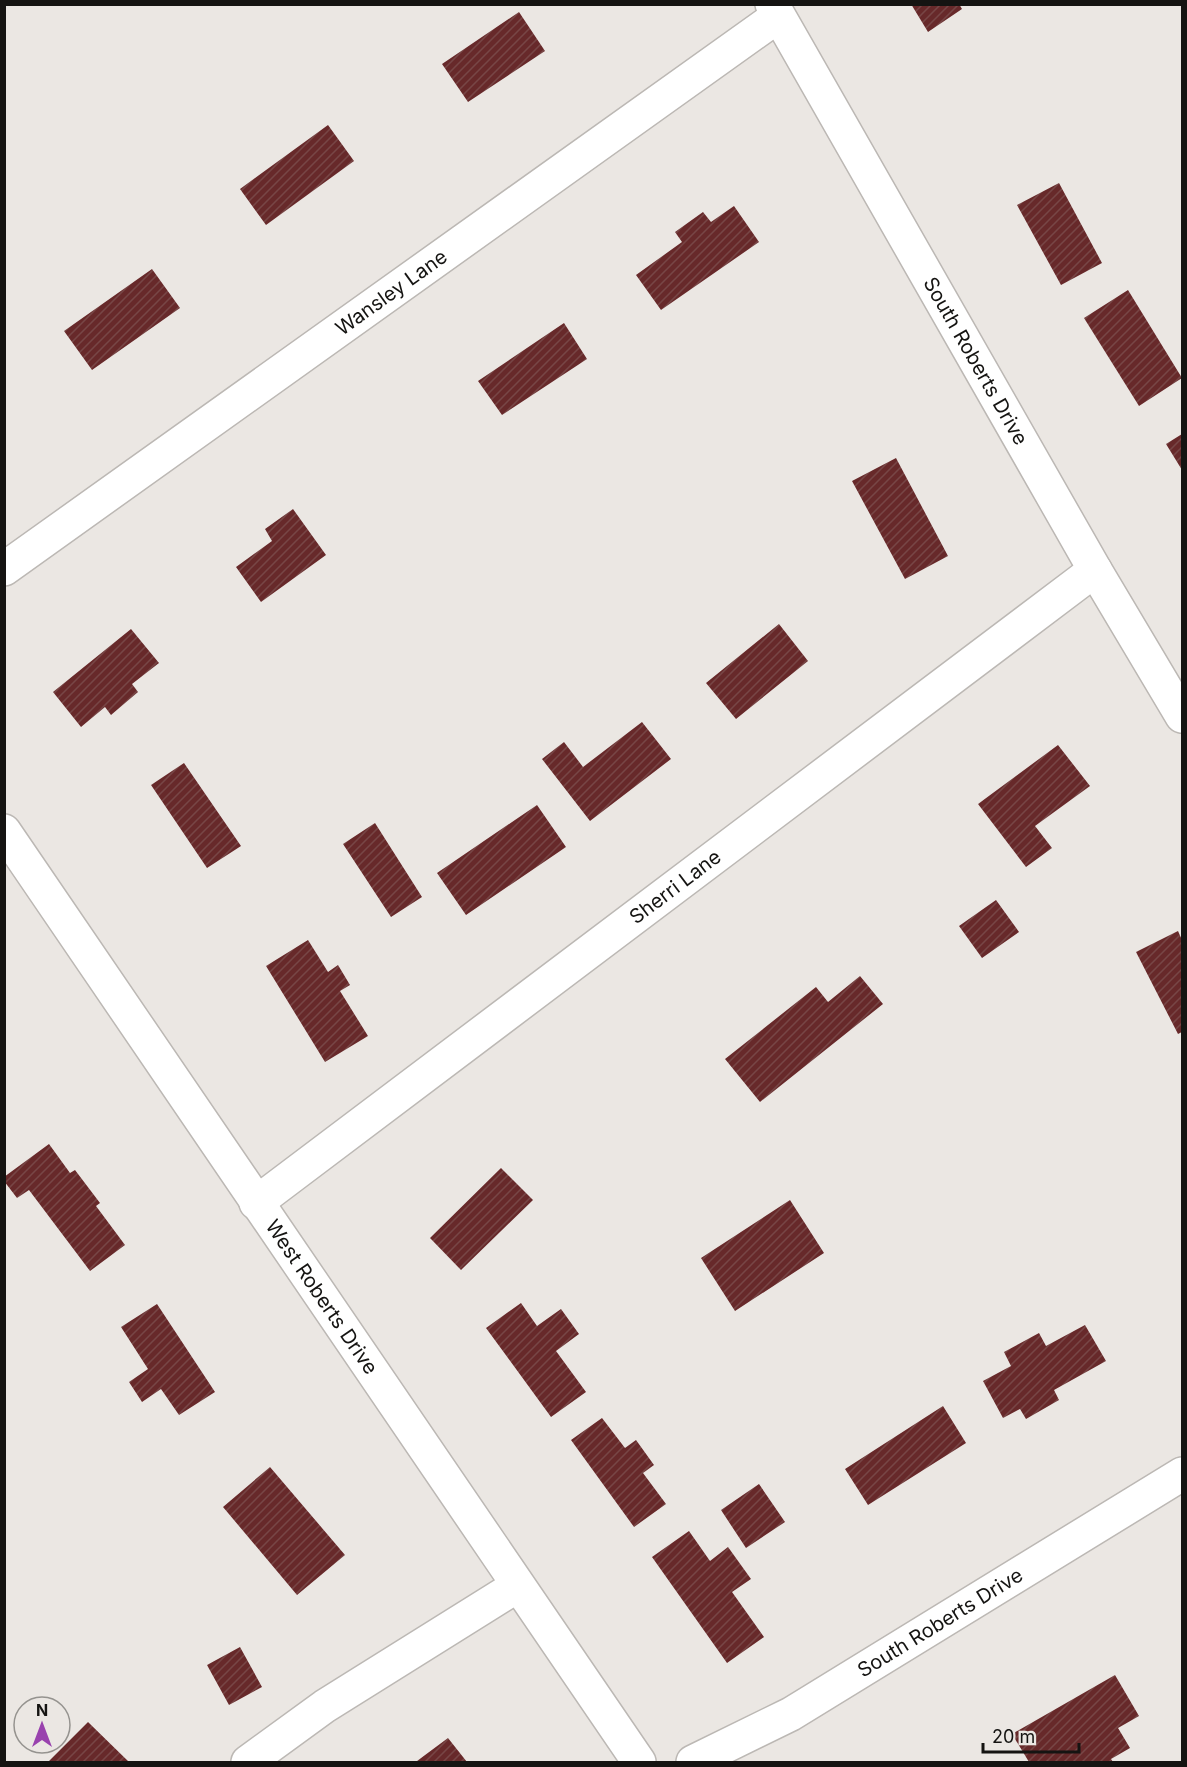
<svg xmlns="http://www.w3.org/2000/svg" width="1187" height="1767" font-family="Inter,sans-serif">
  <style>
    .building { fill: url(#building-hatch) }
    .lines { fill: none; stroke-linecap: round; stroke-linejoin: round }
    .minor-casing { stroke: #bcb8b4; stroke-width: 36 }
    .minor { stroke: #fff; stroke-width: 33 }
    .labels { text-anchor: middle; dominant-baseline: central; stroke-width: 6; stroke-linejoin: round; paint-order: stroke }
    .street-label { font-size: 20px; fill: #151412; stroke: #ebe7e3 }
  </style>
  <defs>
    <pattern id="building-hatch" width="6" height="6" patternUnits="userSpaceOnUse" patternTransform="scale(1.5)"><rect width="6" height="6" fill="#67292a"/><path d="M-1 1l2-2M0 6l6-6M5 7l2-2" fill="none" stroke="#774646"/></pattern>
  </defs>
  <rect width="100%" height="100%" fill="#ebe7e3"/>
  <!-- building -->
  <path class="building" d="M 911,4 L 959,4 L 962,9 L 928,32 Z
    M 519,12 L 545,51 L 468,102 L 442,64 Z
    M 328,125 L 354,161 L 266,225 L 240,189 Z
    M 1059,183 L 1102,263 L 1061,285 L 1017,205 Z
    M 734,206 L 759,242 L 661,310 L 636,275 L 682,242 L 675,232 L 703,212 L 711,222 Z
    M 152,269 L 180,308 L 92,370 L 64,331 Z
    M 1128,290 L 1182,378 L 1139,406 L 1084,318 Z
    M 564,323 L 587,359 L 502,415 L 478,381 Z
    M 1182,434 L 1182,470 L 1166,444 Z
    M 896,458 L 948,556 L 905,579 L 852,481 Z
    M 293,509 L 326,555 L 261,602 L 236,567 L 272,541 L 265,529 Z
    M 779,624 L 808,661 L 736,719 L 706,683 Z
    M 131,629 L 159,663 L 132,684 L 138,692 L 111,715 L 105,707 L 81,727 L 53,692 Z
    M 642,722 L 671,759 L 590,821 L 542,759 L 564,742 L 583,767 Z
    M 1058,745 L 1090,786 L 1035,826 L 1052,848 L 1026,867 L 978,804 Z
    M 184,763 L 241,846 L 207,868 L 151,785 Z
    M 537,805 L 566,847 L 466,915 L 437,873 Z
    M 375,823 L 422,897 L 391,917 L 343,844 Z
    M 996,900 L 1019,932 L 982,958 L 959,926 Z
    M 1178,931 L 1182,940 L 1182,1032 L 1178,1034 L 1136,952 Z
    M 308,940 L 328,972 L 338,965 L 350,985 L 340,991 L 368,1036 L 325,1062 L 266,966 Z
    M 860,976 L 883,1004 L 760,1102 L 725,1059 L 816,987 L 828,1002 Z
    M 49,1144 L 70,1173 L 75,1170 L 100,1203 L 96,1206 L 125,1245 L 90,1271 L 29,1190 L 17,1198 L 4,1181 L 4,1177 Z
    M 501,1168 L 533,1200 L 461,1270 L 430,1238 Z
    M 790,1200 L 824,1253 L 735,1311 L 701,1258 Z
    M 521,1303 L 537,1326 L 561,1309 L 579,1334 L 556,1351 L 586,1392 L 551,1417 L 486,1328 Z
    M 157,1304 L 215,1392 L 179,1415 L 161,1389 L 142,1402 L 129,1382 L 148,1369 L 121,1327 Z
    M 1085,1325 L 1106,1361 L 1054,1390 L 1059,1400 L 1026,1419 L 1020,1409 L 1003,1418 L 983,1381 L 1011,1366 L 1004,1352 L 1039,1333 L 1046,1346 Z
    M 943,1406 L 966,1443 L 868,1505 L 845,1469 Z
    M 602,1418 L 625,1448 L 636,1440 L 654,1465 L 643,1473 L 666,1504 L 634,1527 L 571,1440 Z
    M 270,1467 L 345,1555 L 297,1595 L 223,1507 Z
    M 759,1484 L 785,1522 L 746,1548 L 721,1510 Z
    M 689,1531 L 710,1561 L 728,1547 L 751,1579 L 732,1592 L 764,1637 L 727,1663 L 652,1557 Z
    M 240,1647 L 262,1687 L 229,1705 L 207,1665 Z
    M 1115,1675 L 1139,1716 L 1118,1728 L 1130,1748 L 1111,1759 L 1113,1762 L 1029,1762 L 1012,1734 Z
    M 88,1722 L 129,1762 L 48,1762 Z
    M 448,1738 L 467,1762 L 418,1762 L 417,1761 Z"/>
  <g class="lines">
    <!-- minor casing -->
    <g class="minor-casing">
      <g id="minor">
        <path id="s1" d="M 772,4 L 1095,570 L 1182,716"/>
        <path id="s2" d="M 4,569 L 778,16"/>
        <path id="s3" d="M 4,831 L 639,1762"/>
        <path id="s4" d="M 256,1203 L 1095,570"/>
        <path d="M 248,1762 L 325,1706 L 517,1586"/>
        <path id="s5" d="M 693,1762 L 791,1714 L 1182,1474"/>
      </g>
    </g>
    <!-- minor -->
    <use href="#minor" class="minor"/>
  </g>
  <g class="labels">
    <!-- street labels -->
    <g class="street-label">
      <text stroke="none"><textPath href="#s2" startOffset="476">Wansley Lane</textPath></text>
      <text stroke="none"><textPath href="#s1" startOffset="411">South Roberts Drive</textPath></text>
      <text stroke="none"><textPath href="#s4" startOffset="525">Sherri Lane</textPath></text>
      <text stroke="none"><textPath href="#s3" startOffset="564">West Roberts Drive</textPath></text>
      <text stroke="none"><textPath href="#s5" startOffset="284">South Roberts Drive</textPath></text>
    </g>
  </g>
  <!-- border -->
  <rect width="1187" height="1767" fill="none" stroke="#151412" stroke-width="12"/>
  <!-- north arrow -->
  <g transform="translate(42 1725)"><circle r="28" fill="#ebe7e3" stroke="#95938f" stroke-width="1.5"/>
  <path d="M0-4.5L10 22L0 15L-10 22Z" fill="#9942ae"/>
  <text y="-9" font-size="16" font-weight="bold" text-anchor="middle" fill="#151412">N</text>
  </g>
  <!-- scale -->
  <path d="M983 1743v9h96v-9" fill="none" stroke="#151412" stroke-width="3"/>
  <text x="992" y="1743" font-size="18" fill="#151412" stroke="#ebe7e3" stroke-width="4.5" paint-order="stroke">20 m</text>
</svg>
